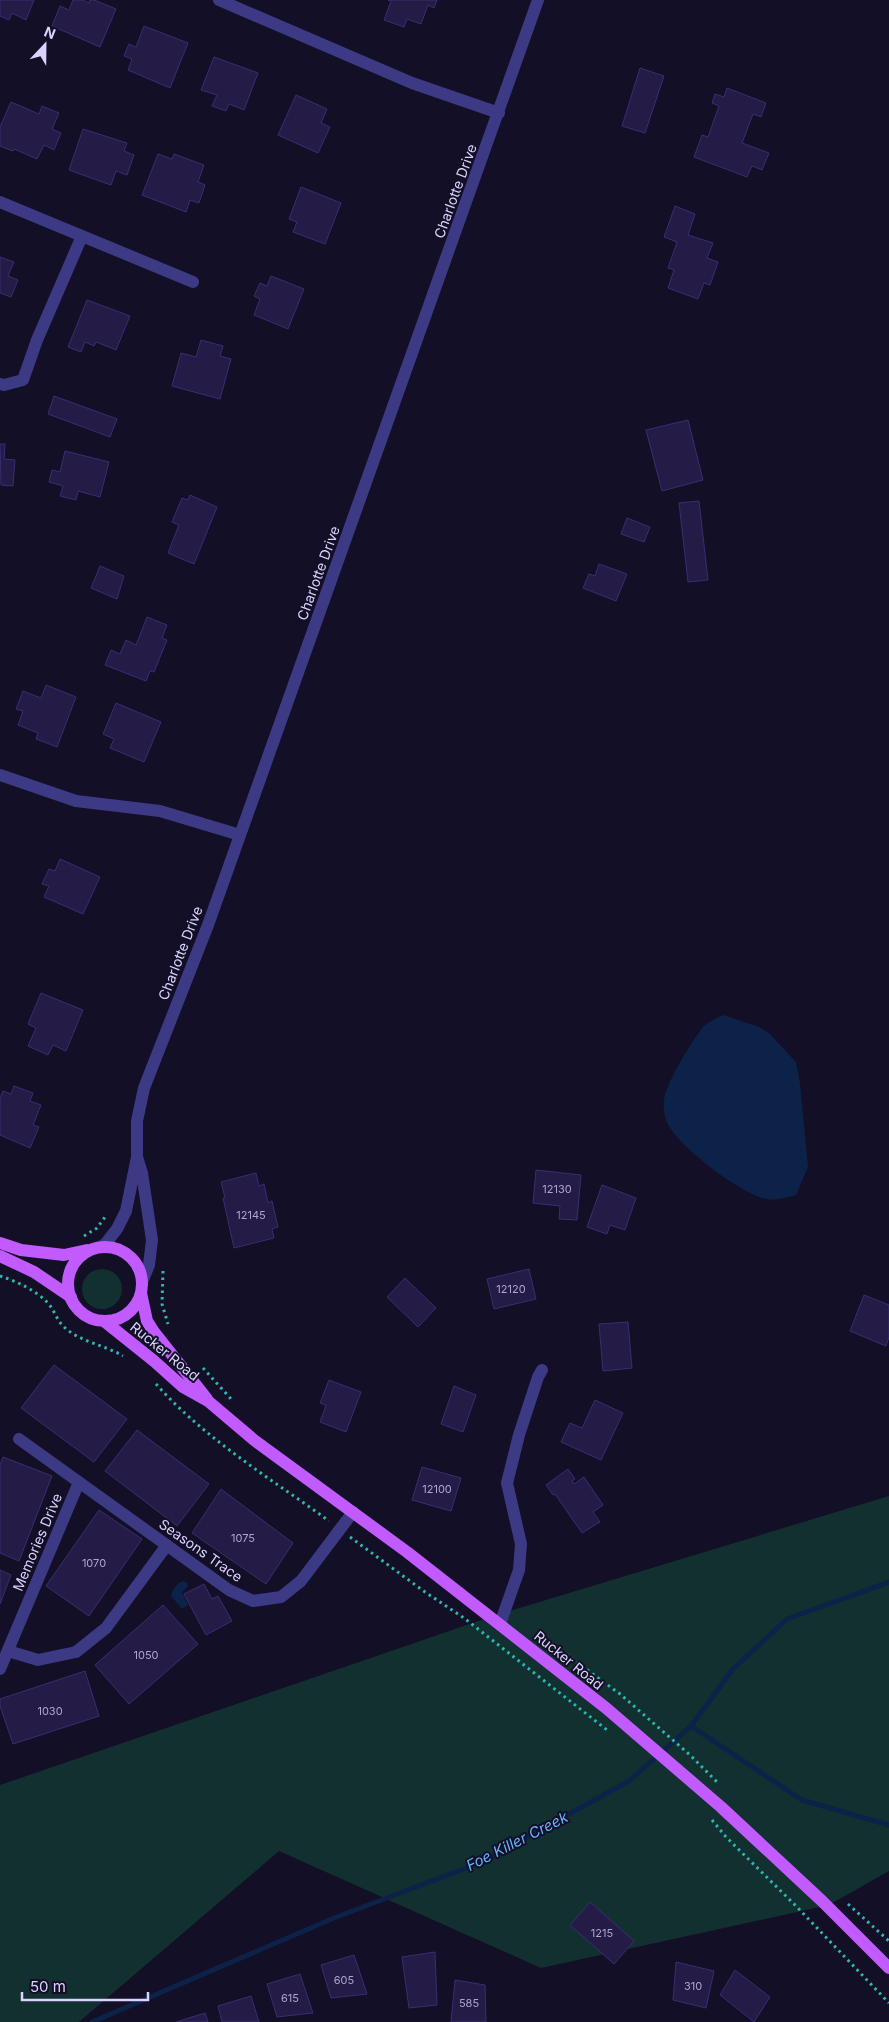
<svg xmlns="http://www.w3.org/2000/svg" width="889" height="2022" font-family="Inter,sans-serif">
  <style>
    .green { fill: #12302f }
    .water { fill: #0c2248 }
    .lines { fill: none; stroke-linecap: round; stroke-linejoin: round }
    .stream { stroke: #0c2248; stroke-width: 5 }
    .building { fill: #241b47; stroke: #3b2d73 }
    .path { stroke: #2fb8b0; stroke-width: 3; stroke-dasharray: 2.5 4; stroke-linecap: butt }
    .minor { stroke: #3d3a85; stroke-width: 12 }
    .major { stroke: #c25bff; stroke-width: 12 }
    .labels { text-anchor: middle; dominant-baseline: central; stroke-width: 4; stroke-linejoin: round; paint-order: stroke }
    .number-label { font-size: 11px; fill: #aca6d1 }
    .street-label { font-size: 14px; fill: #d9d4ff; stroke: #130f26 }
    .water-label { font-size: 15px; font-style: italic; fill: #62b6ff; stroke: #130f26 }
  </style>
  <rect width="100%" height="100%" fill="#130f26"/>
  <!-- green -->
  <path class="green" d="M82 1289a20 20 0 1 1 40 0a20 20 0 1 1-40 0Z
    M 889,1496 L 889,1871 L 829,1905 L 541,1968 L 279,1851 L 79,2022 L 0,2022 L 0,1785 L 493,1616 Z"/>
  <!-- water -->
  <path class="water" d="M 723,1015 L 759,1027 L 769,1033 L 796,1062 L 800,1083 L 808,1167 L 796,1195 C 787,1197 776,1201 766,1199 C 741,1194 674,1144 666,1120 C 664,1115 663,1106 664,1101 C 664,1086 693,1039 703,1027 C 708,1022 716,1019 723,1015 Z
    M 183,1581 L 187,1583 L 188,1586 L 182,1592 L 188,1605 L 182,1609 L 171,1596 C 172,1590 177,1583 183,1581 Z"/>
  <g class="lines">
    <!-- stream -->
    <path class="stream" d="M 691,1726 L 733,1669 L 787,1619 L 889,1582
      M 92,2022 L 334,1918 L 482,1862 L 629,1781 L 691,1726 L 802,1800 L 889,1825"/>
  </g>
  <!-- building -->
  <path class="building" d="M 0,0 L 34,0 L 26,20 L 12,13 L 9,20 L 0,16 Z
    M 73,0 L 83,0 L 89,3 L 90,0 L 94,0 L 116,9 L 100,47 L 52,26 L 60,6 L 69,10 Z
    M 388,0 L 437,0 L 434,8 L 428,5 L 421,24 L 407,19 L 404,27 L 384,20 L 391,1 Z
    M 144,26 L 188,43 L 170,88 L 128,70 L 132,59 L 124,56 L 129,44 L 136,47 Z
    M 214,57 L 258,73 L 244,110 L 229,104 L 226,111 L 212,106 L 217,95 L 201,90 Z
    M 640,68 L 664,76 L 645,133 L 622,126 Z
    M 727,88 L 766,103 L 761,117 L 753,114 L 742,143 L 769,153 L 762,170 L 752,166 L 747,177 L 694,157 L 702,135 L 708,137 L 719,106 L 712,103 L 715,94 L 724,97 Z
    M 296,95 L 327,109 L 321,123 L 330,127 L 318,153 L 278,135 Z
    M 11,102 L 39,114 L 42,106 L 59,113 L 52,129 L 61,133 L 54,150 L 44,145 L 37,159 L 14,149 L 13,151 L 0,146 L 0,127 Z
    M 83,129 L 127,143 L 124,151 L 134,155 L 127,175 L 116,171 L 111,185 L 69,170 Z
    M 158,154 L 172,159 L 174,154 L 204,165 L 198,182 L 205,185 L 199,203 L 190,200 L 186,212 L 142,195 Z
    M 301,187 L 341,203 L 325,244 L 293,232 L 297,222 L 289,219 Z
    M 675,206 L 695,214 L 688,235 L 713,243 L 707,258 L 718,262 L 710,285 L 704,283 L 698,299 L 668,288 L 674,270 L 668,268 L 677,242 L 664,237 Z
    M 0,257 L 14,262 L 8,276 L 18,280 L 11,297 L 0,293 Z
    M 271,276 L 304,289 L 288,329 L 254,315 L 260,299 L 254,296 L 260,283 L 267,286 Z
    M 87,300 L 130,316 L 116,350 L 96,342 L 94,346 L 85,342 L 81,352 L 68,347 Z
    M 201,340 L 223,346 L 220,356 L 231,359 L 220,399 L 172,386 L 181,353 L 196,357 Z
    M 54,396 L 117,419 L 110,437 L 48,414 Z
    M 688,420 L 703,480 L 662,491 L 646,430 Z
    M 0,444 L 5,444 L 4,459 L 15,460 L 13,486 L 1,485 Z
    M 65,451 L 109,462 L 100,497 L 78,491 L 76,500 L 60,496 L 63,486 L 49,482 L 52,470 L 60,472 Z
    M 190,495 L 217,507 L 194,564 L 168,553 L 179,525 L 172,522 L 182,498 L 188,500 Z
    M 699,501 L 708,580 L 688,582 L 679,503 Z
    M 627,518 L 650,527 L 644,542 L 621,534 Z
    M 599,564 L 627,574 L 616,601 L 583,588 L 589,574 L 595,576 Z
    M 100,566 L 124,576 L 117,599 L 91,588 Z
    M 147,617 L 167,625 L 162,638 L 167,640 L 154,672 L 150,671 L 146,681 L 105,665 L 111,650 L 120,654 L 126,640 L 136,645 Z
    M 46,685 L 76,697 L 57,747 L 36,739 L 38,733 L 18,725 L 23,711 L 16,709 L 23,691 L 41,698 Z
    M 116,703 L 161,722 L 144,762 L 110,748 L 114,739 L 103,734 Z
    M 60,859 L 100,877 L 83,914 L 44,897 L 49,886 L 42,884 L 49,869 L 55,871 Z
    M 41,993 L 83,1010 L 66,1051 L 53,1045 L 48,1055 L 28,1046 L 36,1028 L 28,1024 Z
    M 14,1086 L 33,1093 L 30,1101 L 41,1105 L 33,1125 L 39,1127 L 30,1148 L 0,1135 L 0,1098 L 3,1091 L 11,1094 Z
    M 536,1170 L 581,1175 L 577,1220 L 559,1219 L 560,1206 L 533,1203 Z
    M 256,1173 L 259,1186 L 264,1184 L 268,1203 L 272,1201 L 278,1227 L 272,1229 L 274,1238 L 234,1248 L 223,1198 L 225,1198 L 221,1182 Z
    M 602,1185 L 636,1198 L 625,1230 L 610,1225 L 607,1234 L 587,1227 Z
    M 529,1269 L 536,1299 L 494,1309 L 487,1279 Z
    M 405,1278 L 436,1308 L 418,1327 L 387,1297 Z
    M 864,1295 L 889,1305 L 889,1337 L 886,1346 L 850,1331 Z
    M 628,1322 L 632,1368 L 603,1371 L 599,1324 Z
    M 54,1365 L 127,1419 L 94,1462 L 21,1408 Z
    M 329,1380 L 361,1392 L 346,1432 L 320,1422 L 326,1405 L 320,1403 Z
    M 454,1386 L 476,1395 L 463,1432 L 441,1424 Z
    M 595,1400 L 623,1413 L 601,1460 L 561,1442 L 570,1423 L 582,1428 Z
    M 137,1430 L 209,1484 L 177,1526 L 105,1471 Z
    M 3,1457 L 52,1476 L 19,1561 L 0,1553 L 0,1465 Z
    M 422,1467 L 461,1478 L 451,1511 L 412,1500 Z
    M 568,1469 L 575,1479 L 572,1481 L 574,1484 L 584,1477 L 603,1505 L 593,1512 L 600,1522 L 582,1533 L 555,1494 L 553,1495 L 546,1485 Z
    M 221,1489 L 293,1543 L 266,1584 L 192,1533 Z
    M 99,1510 L 142,1539 L 89,1616 L 46,1586 Z
    M 0,1570 L 11,1575 L 0,1604 Z
    M 204,1584 L 212,1599 L 218,1596 L 232,1621 L 206,1635 L 184,1594 Z
    M 163,1605 L 198,1644 L 129,1704 L 95,1665 Z
    M 85,1671 L 99,1716 L 13,1744 L 0,1706 L 0,1699 Z
    M 590,1902 L 634,1941 L 614,1964 L 570,1925 Z
    M 435,1952 L 437,2005 L 409,2008 L 402,1957 Z
    M 354,1955 L 367,1994 L 331,1998 L 321,1965 Z
    M 676,1962 L 714,1971 L 706,2008 L 673,2000 Z
    M 735,1970 L 770,1997 L 754,2022 L 720,1995 Z
    M 300,1974 L 313,2013 L 277,2017 L 267,1984 Z
    M 455,1980 L 485,1985 L 486,2022 L 451,2022 Z
    M 251,1996 L 259,2022 L 222,2022 L 218,2006 Z
    M 205,2013 L 208,2022 L 176,2022 Z"/>
  <g class="lines">
    <!-- path -->
    <path class="path" d="M 84,1236 L 97,1228 L 105,1217
      M 163,1271 L 162,1304 L 168,1324
      M 0,1276 C 16,1281 35,1290 47,1302 C 54,1309 57,1321 64,1327 C 80,1342 105,1345 123,1356
      M 203,1368 L 232,1400
      M 156,1384 C 205,1439 270,1478 329,1521
      M 350,1537 L 425,1592 L 464,1618 L 607,1730
      M 545,1639 L 620,1694 L 690,1755 L 719,1784
      M 712,1820 L 726,1837 L 796,1906 L 889,2003
      M 848,1904 L 889,1941"/>
    <!-- minor -->
    <path class="minor" d="M 219,0 L 412,83 L 499,113
      M 0,202 L 193,282
      M 0,384 L 4,385 L 23,380 L 37,340 L 82,236
      M 0,775 L 76,801 L 160,811 L 240,835
      M 137,1157 L 142,1173 L 152,1240 L 149,1265 L 142,1282
      M 101,1247 L 106,1243 L 117,1229 L 126,1211 L 137,1157 L 137,1121 L 144,1088 L 208,925 L 538,0
      M 19,1439 L 229,1590 L 253,1601 L 281,1597 L 301,1581 L 353,1512
      M 500,1624 L 519,1570 L 521,1544 L 507,1483 L 519,1435 L 538,1377 L 542,1370
      M 8,1651 L 38,1660 L 76,1652 L 106,1628 L 167,1545
      M 0,1669 L 79,1482"/>
    <!-- major -->
    <path class="major" d="M 0,1243 L 21,1250 L 64,1255 L 87,1250
      M68 1284a37 37 0 1 1 74 0a37 37 0 1 1-74 0Z
      M 0,1256 L 34,1272 L 71,1297
      M 141,1293 L 147,1321 L 154,1332 L 207,1399
      M 104,1321 L 154,1361 L 183,1387 L 208,1401 L 254,1440 L 407,1552 L 606,1708 L 721,1807 L 822,1901 L 889,1968"/>
  </g>
  <g class="labels">
    <!-- number labels -->
    <g class="number-label">
      <text x="557" y="1189">12130</text>
      <text x="251" y="1215">12145</text>
      <text x="511" y="1289">12120</text>
      <text x="437" y="1489">12100</text>
      <text x="243" y="1538">1075</text>
      <text x="94" y="1563">1070</text>
      <text x="146" y="1655">1050</text>
      <text x="50" y="1711">1030</text>
      <text x="602" y="1933">1215</text>
      <text x="344" y="1980">605</text>
      <text x="693" y="1986">310</text>
      <text x="290" y="1998">615</text>
      <text x="469" y="2003">585</text>
    </g>
    <!-- street labels -->
    <g class="street-label">
      <text transform="translate(455 191) rotate(-70)">Charlotte Drive</text>
      <text transform="translate(318 573) rotate(-70)">Charlotte Drive</text>
      <text transform="translate(180 953) rotate(-69)">Charlotte Drive</text>
      <text transform="translate(165 1351) rotate(39)">Rucker Road</text>
      <text transform="translate(37 1542) rotate(-67)">Memories Drive</text>
      <text transform="translate(201 1550) rotate(35)">Seasons Trace</text>
      <text transform="translate(569 1660) rotate(39)">Rucker Road</text>
    </g>
    <!-- water labels -->
    <g class="water-label">
      <text transform="translate(517 1841) rotate(-27)">Foe Killer Creek</text>
    </g>
  </g>
  <!-- north arrow -->
  <g transform="translate(45 45) rotate(22)" stroke="#130f26" stroke-width="4" paint-order="stroke">
  <path d="M0-4L9 19L0 12L-9 19Z" fill="#d9d4ff"/>
  <text y="-8" font-size="14" font-weight="bold" text-anchor="middle" fill="#d9d4ff">N</text>
  </g>
  <!-- scale -->
  <path d="M22 1992v8h126v-8" fill="none" stroke="#d9d4ff" stroke-width="2.5"/>
  <text x="30" y="1992" font-size="15" fill="#d9d4ff" stroke="#130f26" stroke-width="4" paint-order="stroke">50 m</text>
</svg>
